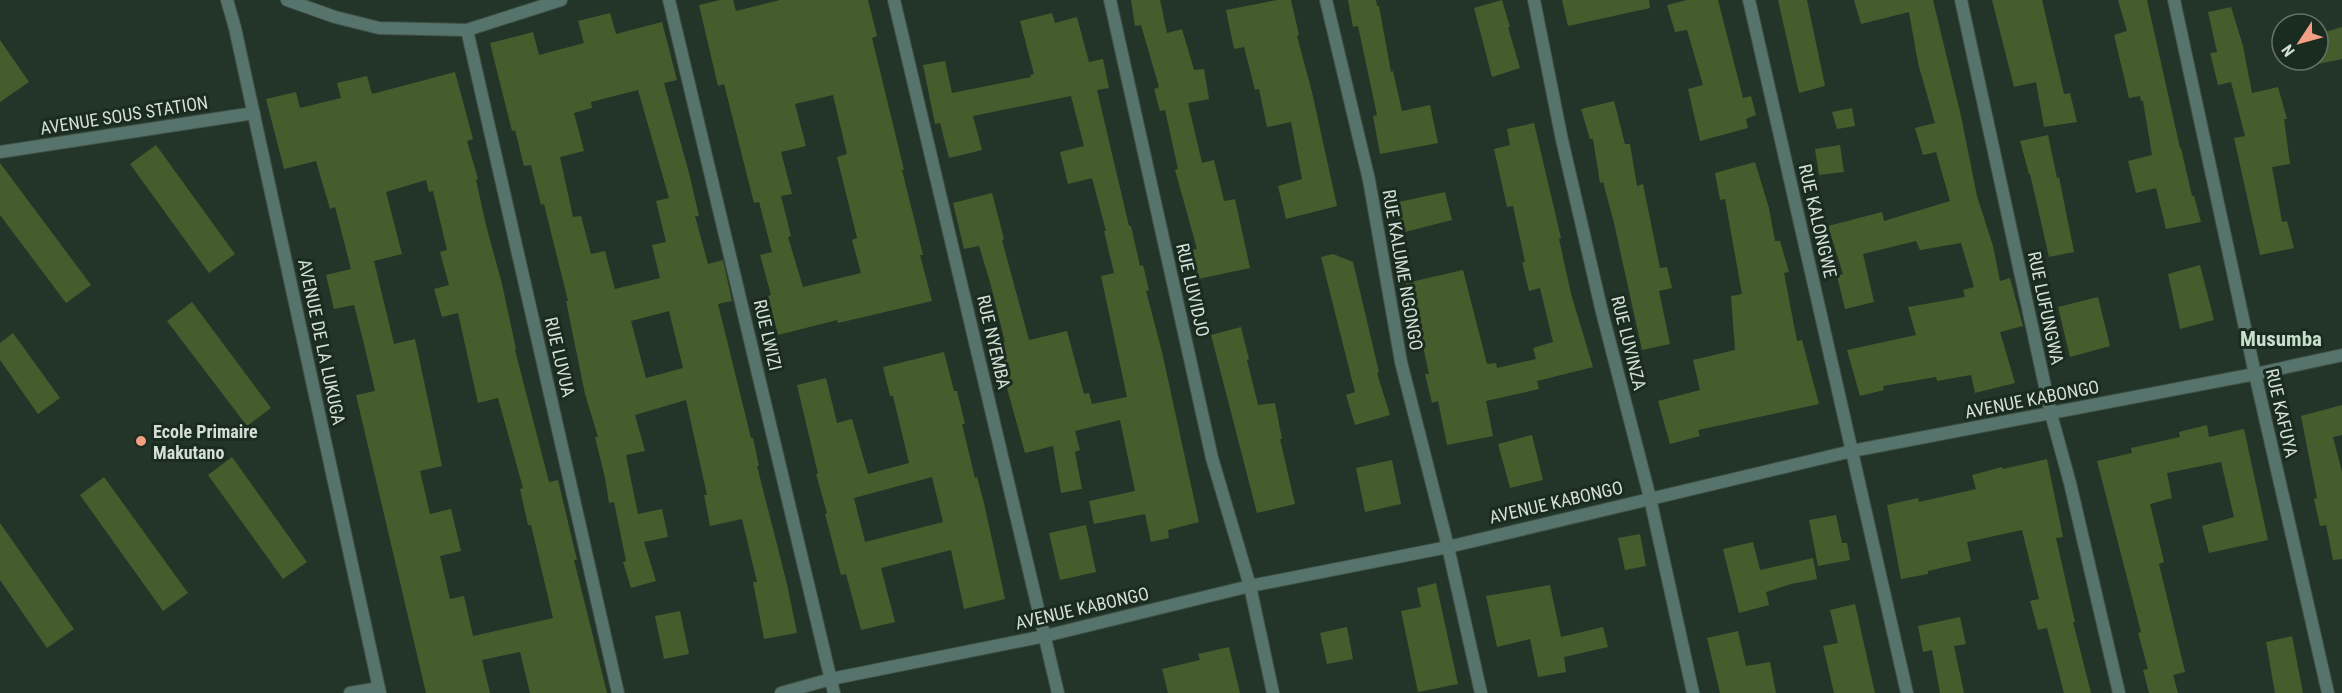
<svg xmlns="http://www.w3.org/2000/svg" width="2342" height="693" font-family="'Roboto Condensed',sans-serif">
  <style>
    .building { fill: #455d2c; fill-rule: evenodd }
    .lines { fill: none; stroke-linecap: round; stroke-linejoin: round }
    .street-casing { stroke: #3f5045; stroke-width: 14 }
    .street { stroke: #57746c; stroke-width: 12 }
    .poi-dot { fill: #f39f84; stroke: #1a2b1f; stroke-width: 2 }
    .labels { text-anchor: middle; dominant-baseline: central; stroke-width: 6; stroke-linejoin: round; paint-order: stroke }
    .street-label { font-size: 18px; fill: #d4dfd7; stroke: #1a2b1f }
    .poi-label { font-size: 18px; font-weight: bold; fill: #d4dfd7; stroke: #1a2b1f; text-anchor: start }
    .quarter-label { font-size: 21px; font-weight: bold; fill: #c9dfce; stroke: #1a2b1f }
  </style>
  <rect width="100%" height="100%" fill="#233529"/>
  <!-- building -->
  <path class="building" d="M 720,0 L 733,0 L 736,11 L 780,0 L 868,0 L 877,36 L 872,38 L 904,170 L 902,170 L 923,255 L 920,255 L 932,301 L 838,323 L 837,320 L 778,335 L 768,296 L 771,295 L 760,255 L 772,252 L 759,202 L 754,203 L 724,84 L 718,86 L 699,5 ZM 833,95 L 847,154 L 837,157 L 857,238 L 852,240 L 861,273 L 803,287 L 788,237 L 791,236 L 781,196 L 792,194 L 781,152 L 806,146 L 795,104 Z
    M 1131,0 L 1160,0 L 1167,33 L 1182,29 L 1194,70 L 1204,69 L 1209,99 L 1188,103 L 1202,163 L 1214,160 L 1224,201 L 1235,199 L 1250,268 L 1198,279 L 1192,250 L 1197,249 L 1175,170 L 1178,169 L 1165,110 L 1160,111 L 1154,89 L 1159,87 L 1141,25 L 1135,26 Z
    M 1277,0 L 1291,0 L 1299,35 L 1297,36 L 1312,92 L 1337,206 L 1286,219 L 1278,186 L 1302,179 L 1291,122 L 1267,127 L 1259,89 L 1255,90 L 1244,47 L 1234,49 L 1226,10 Z
    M 1348,0 L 1376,0 L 1377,6 L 1379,6 L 1391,72 L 1393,71 L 1402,111 L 1430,105 L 1438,143 L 1380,154 L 1373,116 L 1377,115 L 1358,26 L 1353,27 Z
    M 1502,0 L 1510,27 L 1508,27 L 1520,68 L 1492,77 L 1474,8 Z
    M 1562,0 L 1649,0 L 1650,8 L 1568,26 Z
    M 1687,0 L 1718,0 L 1743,98 L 1751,96 L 1756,115 L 1746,119 L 1748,128 L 1700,141 L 1688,89 L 1703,85 L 1687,30 L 1675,32 L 1667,5 Z
    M 1778,0 L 1807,0 L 1825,86 L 1799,93 Z
    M 1854,0 L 1933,0 L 1961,116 L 1977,196 L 1993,246 L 2000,281 L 2010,278 L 2023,326 L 2000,332 L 2015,383 L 1975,393 L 1971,375 L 1937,381 L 1936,377 L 1883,386 L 1884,390 L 1860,396 L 1847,350 L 1916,335 L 1908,307 L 1965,297 L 1963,290 L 1974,287 L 1961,243 L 1920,250 L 1916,241 L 1863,254 L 1874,302 L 1845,309 L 1837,276 L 1843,274 L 1828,226 L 1882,212 L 1884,221 L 1950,201 L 1936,152 L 1923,155 L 1915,128 L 1935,123 L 1918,63 L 1909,12 L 1861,24 Z
    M 1992,0 L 2042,0 L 2064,94 L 2070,93 L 2077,122 L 2044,127 L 2036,82 L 2014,87 Z
    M 2118,0 L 2147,0 L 2180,148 L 2181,148 L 2192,196 L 2194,196 L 2201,222 L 2166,229 L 2156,188 L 2136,193 L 2128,161 L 2152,155 L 2143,101 L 2141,101 L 2140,96 L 2129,98 L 2114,35 L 2127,31 Z
    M 2231,7 L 2243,46 L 2252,93 L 2278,87 L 2287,119 L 2284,119 L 2290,164 L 2272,167 L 2282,222 L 2287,221 L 2294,248 L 2260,255 L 2234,138 L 2245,136 L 2231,82 L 2218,85 L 2210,53 L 2217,52 L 2208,12 Z
    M 610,13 L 616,34 L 662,22 L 677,80 L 664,83 L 689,173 L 699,216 L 695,216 L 708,264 L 723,260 L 732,301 L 718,304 L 751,438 L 753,438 L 759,466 L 757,466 L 787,584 L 797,633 L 764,639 L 753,582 L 757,582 L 742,519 L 710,526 L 704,495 L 707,495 L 686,400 L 635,415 L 645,451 L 626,455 L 638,514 L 662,509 L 668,537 L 644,542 L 656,581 L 631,588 L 623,562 L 626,561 L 614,502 L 609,503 L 605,478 L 595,437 L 598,437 L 585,394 L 566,301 L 568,301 L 544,204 L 541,205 L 531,165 L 524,166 L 515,130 L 512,131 L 490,43 L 533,32 L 539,55 L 584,43 L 578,21 ZM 638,90 L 669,198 L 656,201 L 666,242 L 652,245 L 660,278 L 615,289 L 605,251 L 591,254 L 581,216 L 573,217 L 560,157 L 584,151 L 574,113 L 592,108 L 591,102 ZM 669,311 L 683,368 L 646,378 L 631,321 Z
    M 1052,13 L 1055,23 L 1077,17 L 1089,62 L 1103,59 L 1109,88 L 1097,90 L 1129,226 L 1131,226 L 1140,266 L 1143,265 L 1149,290 L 1146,291 L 1162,352 L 1199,522 L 1168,530 L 1169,538 L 1151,542 L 1145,514 L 1094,524 L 1089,501 L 1135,491 L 1120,420 L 1075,431 L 1080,450 L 1075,452 L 1082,489 L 1061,493 L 1053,446 L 1025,453 L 1005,381 L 1008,380 L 999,344 L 1005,342 L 990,282 L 979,246 L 964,249 L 953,203 L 992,193 L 1004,239 L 1002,240 L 1029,340 L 1067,331 L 1084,394 L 1089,393 L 1092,404 L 1127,397 L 1101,276 L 1114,273 L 1104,231 L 1106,231 L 1092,178 L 1068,184 L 1060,152 L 1084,146 L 1071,96 L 973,116 L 982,150 L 949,158 L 940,123 L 935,124 L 923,65 L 945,61 L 952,93 L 1031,77 L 1030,75 L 1034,74 L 1020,21 Z
    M 2342,27 L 2342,59 L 2318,64 L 2318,34 Z
    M 0,40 L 29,82 L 0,102 Z
    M 455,72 L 473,139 L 467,141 L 478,179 L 476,180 L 486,225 L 502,284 L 516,349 L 515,350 L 549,482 L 558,480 L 577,560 L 574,560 L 607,693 L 530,693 L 520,652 L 482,660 L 490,693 L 426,693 L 356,395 L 375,391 L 364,344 L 354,305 L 334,309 L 326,275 L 351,269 L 335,207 L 330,209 L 316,161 L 284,169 L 266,99 L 296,92 L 300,108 L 341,98 L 337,83 L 367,76 L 372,94 ZM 426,180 L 429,192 L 433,191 L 447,250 L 440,252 L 449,285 L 434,289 L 442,317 L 458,313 L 478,403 L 498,398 L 523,488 L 520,489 L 528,525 L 531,525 L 553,618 L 473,636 L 464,596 L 450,599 L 440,556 L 461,551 L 451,509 L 430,514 L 420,471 L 442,466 L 415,339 L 394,344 L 374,261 L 402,254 L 386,192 Z
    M 1614,101 L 1625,144 L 1630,144 L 1637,186 L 1643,184 L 1660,268 L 1667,267 L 1672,288 L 1659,291 L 1670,344 L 1642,350 L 1614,223 L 1603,182 L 1600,183 L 1593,139 L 1590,139 L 1581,109 Z
    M 1852,108 L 1855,126 L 1837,129 L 1832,112 Z
    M 1534,123 L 1561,238 L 1559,239 L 1571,294 L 1593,367 L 1537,381 L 1539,389 L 1486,401 L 1493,436 L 1447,445 L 1438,401 L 1432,403 L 1425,374 L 1429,374 L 1416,314 L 1413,315 L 1406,283 L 1463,270 L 1487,364 L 1496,363 L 1497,368 L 1536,359 L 1533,348 L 1553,342 L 1540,288 L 1529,291 L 1522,262 L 1525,262 L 1513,206 L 1507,207 L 1494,149 L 1510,145 L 1507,129 Z
    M 2048,135 L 2057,178 L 2059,177 L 2074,252 L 2049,257 L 2030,174 L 2029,174 L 2020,141 Z
    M 156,145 L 235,254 L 209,273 L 130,164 Z
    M 1840,145 L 1844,172 L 1819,175 L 1815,149 Z
    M 1755,162 L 1769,208 L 1775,241 L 1780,241 L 1789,272 L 1784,273 L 1797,341 L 1802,340 L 1819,404 L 1698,430 L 1700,436 L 1670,444 L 1658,401 L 1700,390 L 1693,360 L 1735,350 L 1731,296 L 1742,294 L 1725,199 L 1720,200 L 1715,173 Z
    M 0,163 L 91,285 L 66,303 L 0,215 Z
    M 1445,192 L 1452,220 L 1401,233 L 1394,203 Z
    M 1333,254 L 1353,262 L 1379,372 L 1377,373 L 1390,415 L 1355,425 L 1346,395 L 1355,392 L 1321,257 Z
    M 2200,265 L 2214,320 L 2180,329 L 2168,274 Z
    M 2098,297 L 2110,346 L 2070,357 L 2058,307 Z
    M 192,302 L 271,408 L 247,426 L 167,321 Z
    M 1241,327 L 1249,359 L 1247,360 L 1258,405 L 1275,403 L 1282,439 L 1280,439 L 1295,504 L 1257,513 L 1211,335 Z
    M 13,333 L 60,398 L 38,414 L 0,360 L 0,343 Z
    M 944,352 L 954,391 L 957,391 L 965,424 L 962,424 L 975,478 L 977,477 L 984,503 L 1005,599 L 964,609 L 951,550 L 881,568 L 895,622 L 861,630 L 846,574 L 841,575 L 825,514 L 827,513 L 816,474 L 818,474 L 797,385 L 826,378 L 837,423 L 852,419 L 868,474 L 909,463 L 893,396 L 890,396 L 883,367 ZM 932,477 L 943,522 L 865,542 L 854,498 Z
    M 2342,405 L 2342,435 L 2333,437 L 2342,472 L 2342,559 L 2333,560 L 2326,525 L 2320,526 L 2314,499 L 2317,498 L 2301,416 Z
    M 2207,425 L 2209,437 L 2244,429 L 2268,540 L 2209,553 L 2202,526 L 2234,517 L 2221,462 L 2167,473 L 2172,498 L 2150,504 L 2164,562 L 2159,564 L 2185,672 L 2173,675 L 2178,693 L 2149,693 L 2143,670 L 2148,669 L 2138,633 L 2141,632 L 2097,461 L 2132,453 L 2131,448 L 2180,437 L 2179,432 Z
    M 1532,435 L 1543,480 L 1510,488 L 1498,444 Z
    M 232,457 L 307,562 L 283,579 L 208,475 Z
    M 2047,459 L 2063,537 L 2056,538 L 2075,622 L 2073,622 L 2091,693 L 2064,693 L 2047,628 L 2038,630 L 2030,601 L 2039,599 L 2022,530 L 1967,542 L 1971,561 L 1928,571 L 1928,574 L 1901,579 L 1887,505 L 1918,498 L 1919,502 L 1976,489 L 1972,475 L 2002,467 L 2003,469 Z
    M 1392,460 L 1401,504 L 1365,512 L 1356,468 Z
    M 104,477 L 188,593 L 163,611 L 80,495 Z
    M 1836,515 L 1842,543 L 1847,543 L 1850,560 L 1818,566 L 1809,520 Z
    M 0,523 L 74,629 L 47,648 L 0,580 Z
    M 1086,525 L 1096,572 L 1060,580 L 1049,533 Z
    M 1640,534 L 1646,566 L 1625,570 L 1618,538 Z
    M 1753,542 L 1760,570 L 1813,558 L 1817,579 L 1791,584 L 1766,592 L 1769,605 L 1739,613 L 1723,549 Z
    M 1436,583 L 1458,684 L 1418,692 L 1401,611 L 1421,607 L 1417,588 Z
    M 1550,585 L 1561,637 L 1603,627 L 1608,647 L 1564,657 L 1566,672 L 1538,677 L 1530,639 L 1497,647 L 1486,596 Z
    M 1855,604 L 1875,693 L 1834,693 L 1823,646 L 1838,643 L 1830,610 Z
    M 680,611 L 689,654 L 664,659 L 655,616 Z
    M 1960,617 L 1966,644 L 1954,646 L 1964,693 L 1940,693 L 1932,650 L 1923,652 L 1918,626 Z
    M 1347,627 L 1353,659 L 1327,664 L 1320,633 Z
    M 1738,631 L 1746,666 L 1770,662 L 1776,693 L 1720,693 L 1707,638 Z
    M 2292,636 L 2303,693 L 2275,693 L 2266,642 Z
    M 1229,647 L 1240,693 L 1168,693 L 1162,669 L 1200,660 L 1198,654 Z"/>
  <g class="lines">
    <!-- street casing -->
    <g class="street-casing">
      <path id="street" d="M 227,0 L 235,28 L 380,693
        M 287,0 L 335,17 L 379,28 L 467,30 L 561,0
        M 669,0 L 834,693
        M 894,0 L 1058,693
        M 1110,0 L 1212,458 L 1250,586 L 1273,693
        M 1326,0 L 1369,180 L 1401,362 L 1448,547 L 1481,693
        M 1534,0 L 1562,140 L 1602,312 L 1650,498 L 1693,693
        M 1749,0 L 1907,693
        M 1961,0 L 2051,414 L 2070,483 L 2119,693
        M 2174,0 L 2255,374 L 2328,693
        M 467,30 L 618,693
        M 0,152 L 254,113
        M 350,693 L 379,688
        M 781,693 L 831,679 L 1045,636 L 1250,586 L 1448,547 L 1852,451 L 2255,374 L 2342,355"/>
    </g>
    <!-- street -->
    <use href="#street" class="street"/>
  </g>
  <!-- markers -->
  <circle class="poi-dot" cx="141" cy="441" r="6"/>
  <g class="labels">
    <!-- street labels -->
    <g class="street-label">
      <text transform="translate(124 115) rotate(-9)">AVENUE SOUS STATION</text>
      <text transform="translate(1818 221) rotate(77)">RUE KALONGWE</text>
      <text transform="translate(1403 270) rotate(80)">RUE KALUME NGONGO</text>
      <text transform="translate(1193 290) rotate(77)">RUE LUVIDJO</text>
      <text transform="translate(2046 308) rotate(78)">RUE LUFUNGWA</text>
      <text transform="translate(768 335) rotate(77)">RUE LWIZI</text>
      <text transform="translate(322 342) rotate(78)">AVENUE DE LA LUKUGA</text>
      <text transform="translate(994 342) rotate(77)">RUE NYEMBA</text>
      <text transform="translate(1629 343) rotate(76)">RUE LUVINZA</text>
      <text transform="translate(560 357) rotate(77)">RUE LUVUA</text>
      <text transform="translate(2032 399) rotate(-11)">AVENUE KABONGO</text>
      <text transform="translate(2282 413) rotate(77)">RUE KAFUYA</text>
      <text transform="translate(1556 502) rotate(-13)">AVENUE KABONGO</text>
      <text transform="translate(1082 608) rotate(-13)">AVENUE KABONGO</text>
    </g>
    <!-- poi labels -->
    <g class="poi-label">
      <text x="153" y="431">Ecole Primaire<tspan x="153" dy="21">Makutano</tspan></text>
    </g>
    <!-- quarter labels -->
    <g class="quarter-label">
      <text x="2281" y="339">Musumba</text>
    </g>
  </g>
  <!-- north arrow -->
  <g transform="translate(2300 42) rotate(234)"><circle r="28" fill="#1a2b1f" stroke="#647369" stroke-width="1.5"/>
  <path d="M0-4.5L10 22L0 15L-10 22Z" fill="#f39f84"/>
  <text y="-9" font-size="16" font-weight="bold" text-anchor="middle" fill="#d4dfd7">N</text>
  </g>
</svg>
